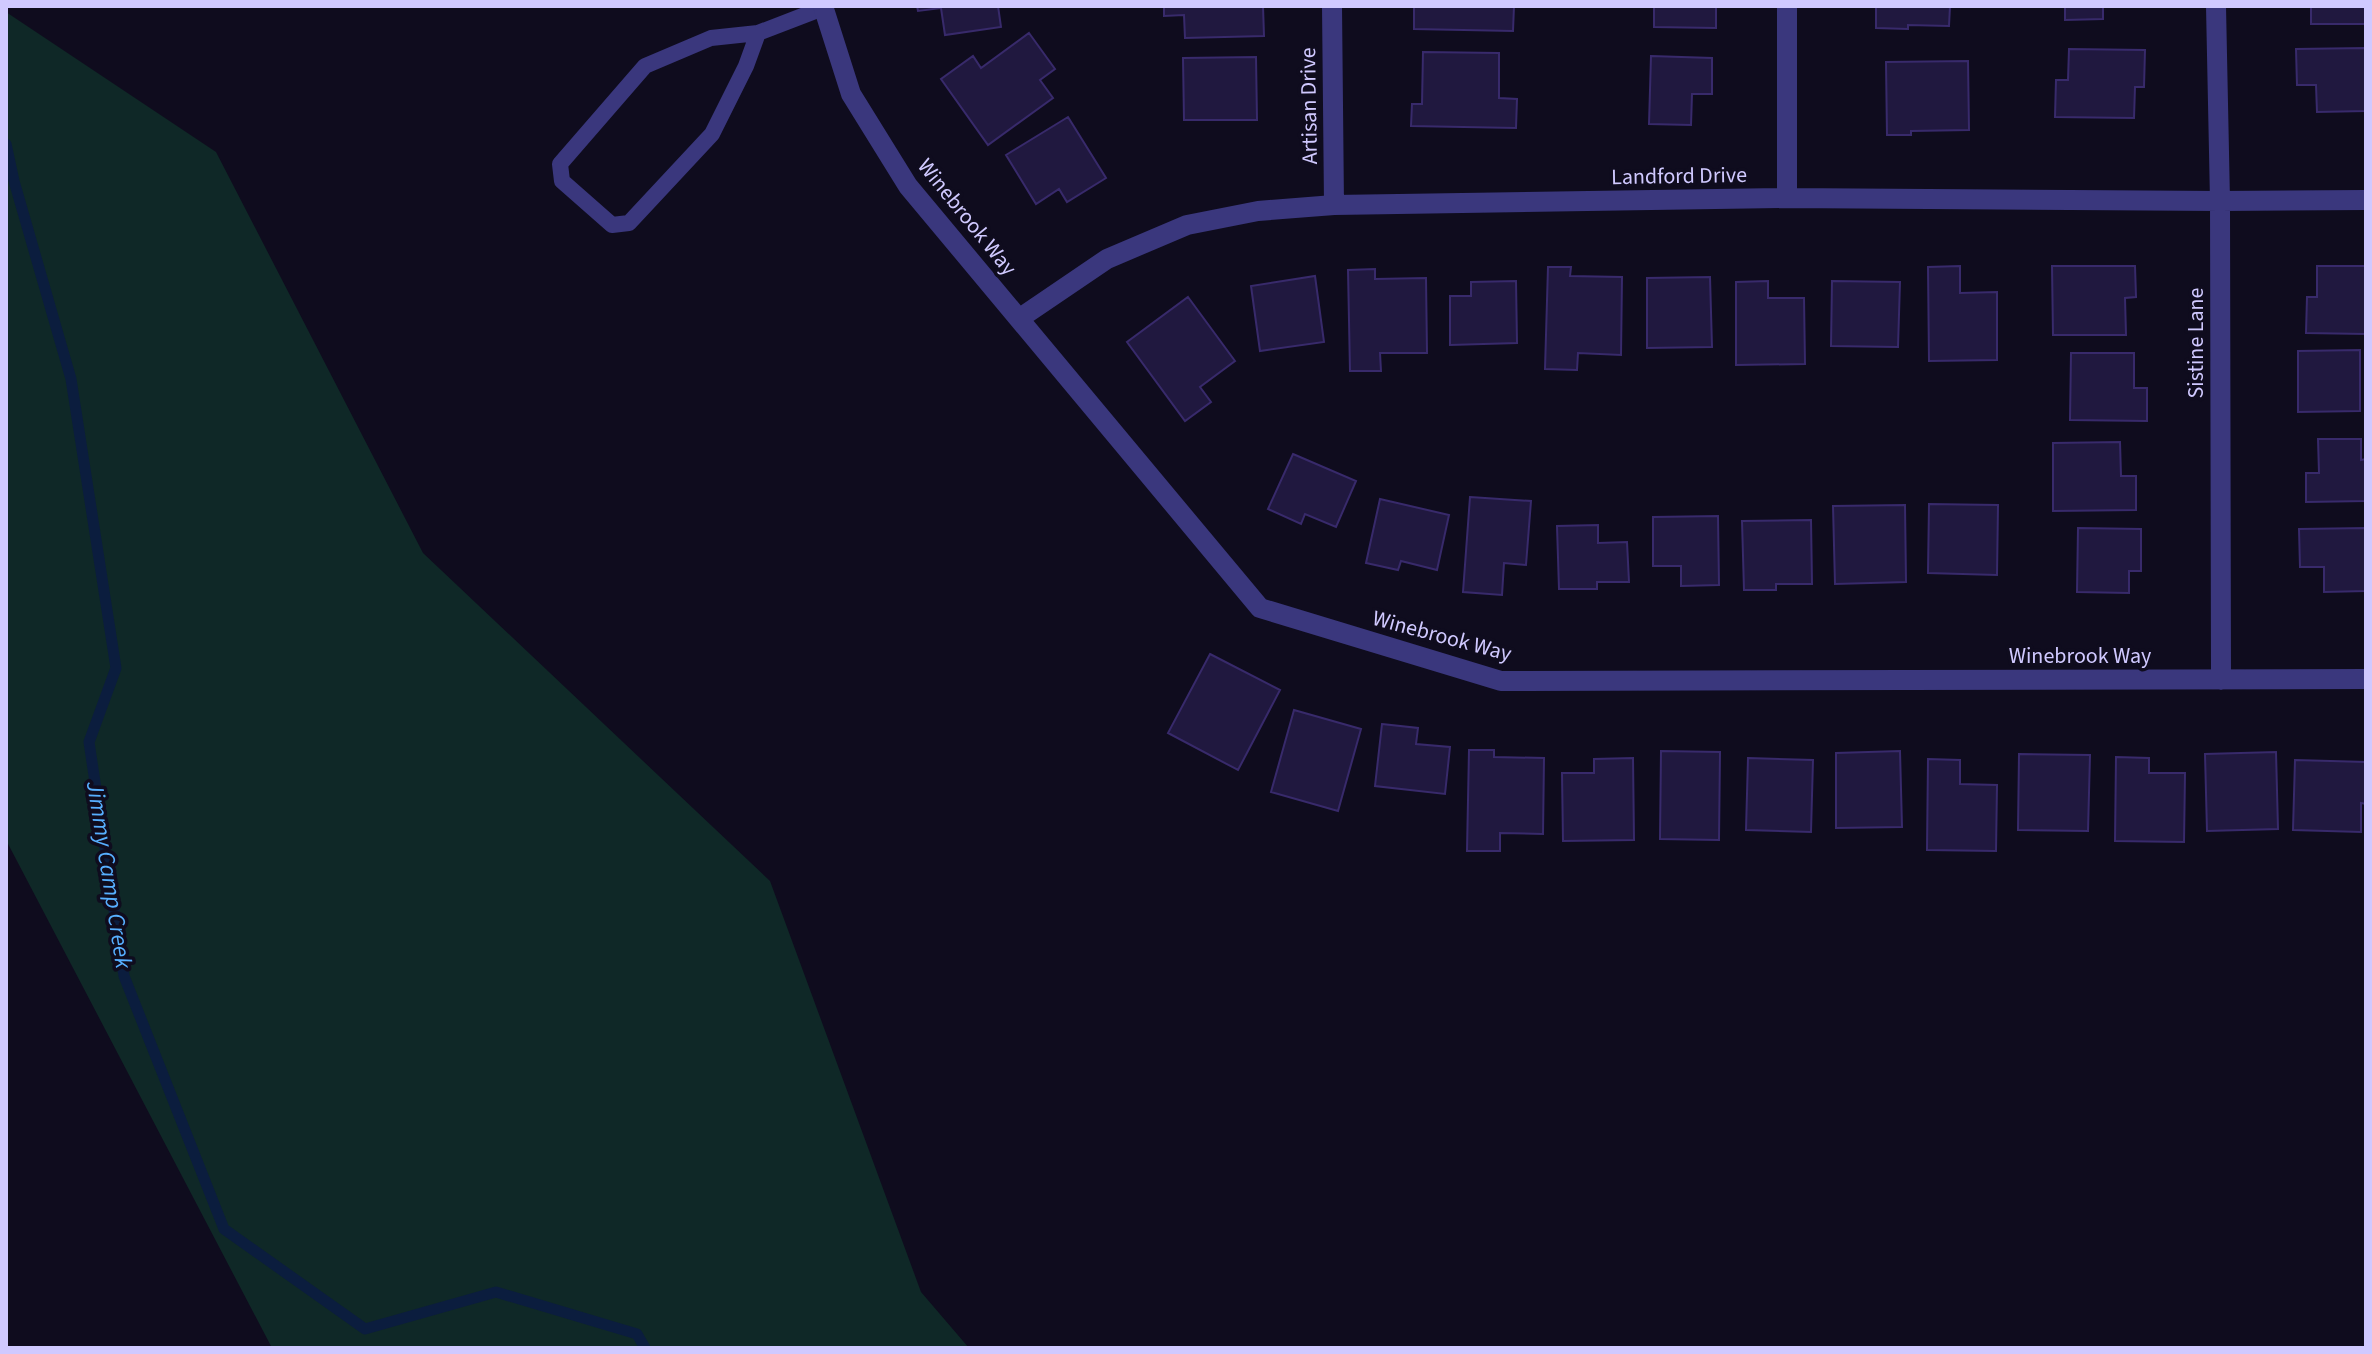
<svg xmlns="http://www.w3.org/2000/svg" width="2372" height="1354" font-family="'Source Sans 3',sans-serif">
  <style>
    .green { fill: #0f2827 }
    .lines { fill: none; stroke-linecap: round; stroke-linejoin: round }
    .stream { stroke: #0b1d3e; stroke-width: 11 }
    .building { fill: #20183f; stroke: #382a6b; stroke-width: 2 }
    .service { stroke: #3a377d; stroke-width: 16 }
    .minor { stroke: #3a377d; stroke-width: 20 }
    .labels { text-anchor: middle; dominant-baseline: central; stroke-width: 7; stroke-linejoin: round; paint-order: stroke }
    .street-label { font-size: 22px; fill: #d0c9ff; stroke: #0f0c1e }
    .water-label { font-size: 24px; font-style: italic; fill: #57afff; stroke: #0f0c1e }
  </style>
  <rect width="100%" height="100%" fill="#0f0c1e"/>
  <!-- green -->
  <path class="green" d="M 6,12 L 216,152 L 423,553 L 770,881 L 921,1292 L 969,1348 L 272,1348 L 6,840 Z"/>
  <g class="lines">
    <!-- stream -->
    <path class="stream" d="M 6,144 L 14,181 L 71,379 L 116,668 L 89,742 L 124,976 L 224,1229 L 365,1329 L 496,1292 L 637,1334 L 645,1348"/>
  </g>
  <!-- building -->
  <path class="building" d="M 917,6 L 998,6 L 1001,27 L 945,35 L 941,8 L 918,11 Z
    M 1164,6 L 1263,6 L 1264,36 L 1185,38 L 1184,15 L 1164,16 Z
    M 1414,6 L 1514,6 L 1513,31 L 1414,29 Z
    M 1654,6 L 1716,6 L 1716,28 L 1654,27 Z
    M 1876,6 L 1950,6 L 1949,26 L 1908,25 L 1908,29 L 1876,28 Z
    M 2065,6 L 2103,6 L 2103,19 L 2065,20 Z
    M 2311,6 L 2366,6 L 2366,24 L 2311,24 Z
    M 1029,33 L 1055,69 L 1040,80 L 1053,98 L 988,145 L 941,79 L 973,56 L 981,68 Z
    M 2365,48 L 2366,111 L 2317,112 L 2316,85 L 2297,85 L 2296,49 Z
    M 2069,49 L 2145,50 L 2144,87 L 2135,87 L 2134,118 L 2055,117 L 2056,80 L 2068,80 Z
    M 1423,52 L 1499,53 L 1499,98 L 1517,99 L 1516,128 L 1411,126 L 1412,104 L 1422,104 Z
    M 1651,56 L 1712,58 L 1712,94 L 1692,94 L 1691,125 L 1649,124 Z
    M 1256,57 L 1257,120 L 1184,120 L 1183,58 Z
    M 1968,61 L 1969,130 L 1911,131 L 1911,135 L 1887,135 L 1886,62 Z
    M 1068,117 L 1106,178 L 1067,202 L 1059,189 L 1036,204 L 1006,155 Z
    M 1960,266 L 1960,293 L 1997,292 L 1997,360 L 1929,361 L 1928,267 Z
    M 2052,266 L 2135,266 L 2136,297 L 2125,298 L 2126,335 L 2053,335 Z
    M 2317,266 L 2366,266 L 2366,334 L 2306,333 L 2307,297 L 2317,297 Z
    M 1548,267 L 1571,267 L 1570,276 L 1622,277 L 1621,355 L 1578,353 L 1577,370 L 1545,369 Z
    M 1375,269 L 1375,279 L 1426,278 L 1427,353 L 1380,353 L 1381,371 L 1350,371 L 1348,270 Z
    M 1315,276 L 1324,342 L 1260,351 L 1251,286 Z
    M 1710,277 L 1712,347 L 1647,348 L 1647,278 Z
    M 1516,281 L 1517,343 L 1450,345 L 1450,296 L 1471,296 L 1471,282 Z
    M 1768,281 L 1768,298 L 1804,298 L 1805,364 L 1736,365 L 1736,282 Z
    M 1832,281 L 1900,282 L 1898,347 L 1831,346 Z
    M 1188,297 L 1235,361 L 1200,387 L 1211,402 L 1185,421 L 1127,342 Z
    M 2360,350 L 2360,411 L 2298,412 L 2298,351 Z
    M 2071,353 L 2134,353 L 2134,388 L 2147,388 L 2147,421 L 2070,420 Z
    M 2318,439 L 2361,439 L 2361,460 L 2366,459 L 2366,501 L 2306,502 L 2306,473 L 2319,473 Z
    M 2120,442 L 2121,476 L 2136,476 L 2136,510 L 2053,511 L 2053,443 Z
    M 1293,454 L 1356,481 L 1336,527 L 1305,514 L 1301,524 L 1268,509 Z
    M 1470,497 L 1531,501 L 1526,565 L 1504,563 L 1502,595 L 1463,592 Z
    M 1380,499 L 1449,515 L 1437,570 L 1401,561 L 1398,570 L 1366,563 Z
    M 1929,504 L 1998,505 L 1997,575 L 1928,573 Z
    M 1905,505 L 1906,582 L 1835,584 L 1833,506 Z
    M 1718,516 L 1719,585 L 1681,586 L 1681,566 L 1653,566 L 1653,517 Z
    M 1811,520 L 1812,584 L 1776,584 L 1776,590 L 1744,590 L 1742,521 Z
    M 1598,525 L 1598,543 L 1627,542 L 1629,582 L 1597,582 L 1597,589 L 1559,589 L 1557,526 Z
    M 2078,528 L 2141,529 L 2141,571 L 2129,571 L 2129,593 L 2077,592 Z
    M 2366,528 L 2366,591 L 2324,592 L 2324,567 L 2300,567 L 2299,529 Z
    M 1210,654 L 1280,690 L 1238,770 L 1168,733 Z
    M 1294,710 L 1361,729 L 1338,811 L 1271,792 Z
    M 1382,724 L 1418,728 L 1416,744 L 1450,747 L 1445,794 L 1375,786 Z
    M 1469,750 L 1494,750 L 1494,757 L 1544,758 L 1543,834 L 1500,833 L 1500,851 L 1467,851 Z
    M 1661,751 L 1720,752 L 1719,840 L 1660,839 Z
    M 1900,751 L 1902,827 L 1836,828 L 1836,753 Z
    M 2276,752 L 2278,829 L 2207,831 L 2205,754 Z
    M 2019,754 L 2090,755 L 2088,831 L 2018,830 Z
    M 2116,757 L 2149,758 L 2149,773 L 2185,773 L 2184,842 L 2115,841 Z
    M 1633,758 L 1634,840 L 1563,841 L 1562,773 L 1594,773 L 1594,759 Z
    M 1748,758 L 1813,760 L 1811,832 L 1746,830 Z
    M 1928,759 L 1960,760 L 1960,784 L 1997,785 L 1996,851 L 1927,850 Z
    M 2295,760 L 2366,762 L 2366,804 L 2361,803 L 2361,832 L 2293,830 Z"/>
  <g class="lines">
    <!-- service -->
    <path class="service" d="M 758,33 L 746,66 L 712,134 L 629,223 L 612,225 L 562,181 L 560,164 L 645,66 L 711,38 L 758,33 L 823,8"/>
    <!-- minor -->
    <path class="minor" d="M 823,6 L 851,94 L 908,186 L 1260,608 L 1501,681 L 2366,679
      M 1332,6 L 1334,205
      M 2216,6 L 2220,201 L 2221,680
      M 1787,198 L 1787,6
      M 1020,318 L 1107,259 L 1187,225 L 1258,211 L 1334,205 L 1787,198 L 2220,201 L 2366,200"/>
  </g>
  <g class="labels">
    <!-- street labels -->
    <g class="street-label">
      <text transform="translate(1309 106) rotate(-91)">Artisan Drive</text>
      <text transform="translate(1679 176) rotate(-1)">Landford Drive</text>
      <text transform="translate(967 217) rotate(51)">Winebrook Way</text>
      <text transform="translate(2196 343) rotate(-90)">Sistine Lane</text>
      <text transform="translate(1442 636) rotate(15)">Winebrook Way</text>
      <text x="2080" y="656">Winebrook Way</text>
    </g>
    <!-- water labels -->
    <g class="water-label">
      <text transform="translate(109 875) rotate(81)">Jimmy Camp Creek</text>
    </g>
  </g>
  <!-- border -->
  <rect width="2372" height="1354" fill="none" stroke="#d0c9ff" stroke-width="16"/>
</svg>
